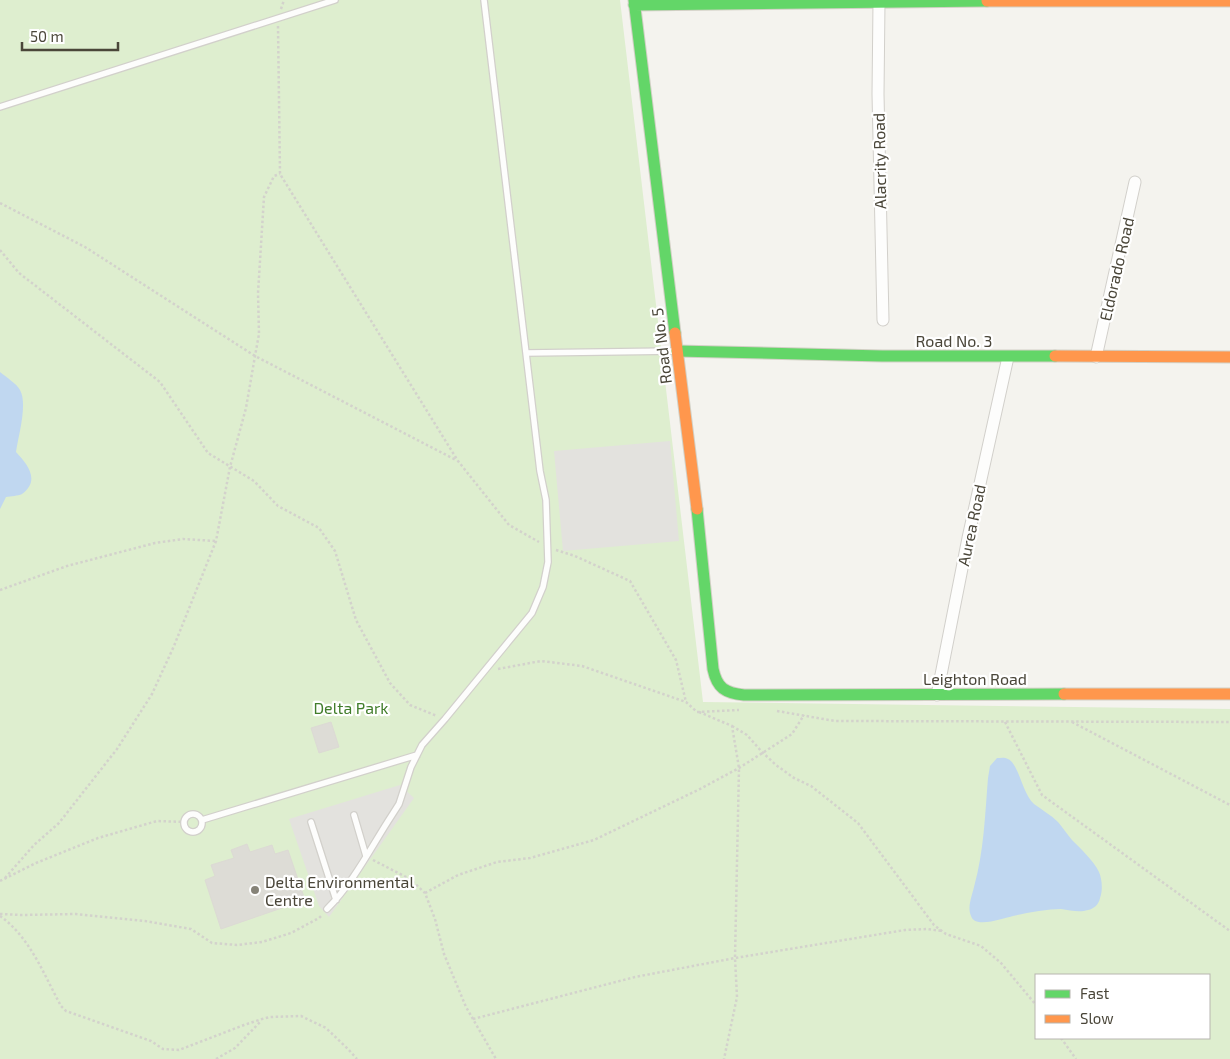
<svg xmlns="http://www.w3.org/2000/svg" width="1230" height="1059" font-family="'Exo 2',sans-serif">
  <style>
    .green { fill: #deeecf; fill-rule: evenodd }
    .parking { fill: #e3e2de }
    .water { fill: #c0d7f0 }
    .building { fill: #dddcd6; stroke: #dcdad4 }
    .lines { fill: none; stroke-linecap: round; stroke-linejoin: round }
    .lane-casing { stroke: #d2d0cb; stroke-width: 8 }
    .street-casing { stroke: #d2d0cb; stroke-width: 13 }
    .fast-casing { stroke: #d2d0c5; stroke-width: 13 }
    .slow-casing { stroke: #d2d0c5; stroke-width: 13 }
    .path { stroke: #d3d2cc; stroke-width: 2.5; stroke-dasharray: 2.5 2.5; stroke-linecap: butt }
    .lane { stroke: #fdfdfc; stroke-width: 5.5 }
    .street { stroke: #fdfdfc; stroke-width: 11 }
    .fast { stroke: #63d668; stroke-width: 11 }
    .slow { stroke: #ff974d; stroke-width: 11 }
    .poi-dot { fill: #868378; stroke: #fff; stroke-width: 2 }
    .labels { text-anchor: middle; dominant-baseline: central; stroke-width: 4.5; stroke-linejoin: round; paint-order: stroke }
    .street-label { font-size: 16px; fill: #4a4639; stroke: #fff }
    .park-label { font-size: 16px; fill: #417d2b; stroke: #fff }
    .poi-label { font-size: 16px; fill: #4a4639; stroke: #fff; text-anchor: start }
  </style>
  <rect width="100%" height="100%" fill="#f4f3ee"/>
  <!-- green -->
  <path class="green" d="M 0,0 L 620,0 L 703,702 L 1230,709 L 1230,1059 L 0,1059 ZM 1036,975 L 1209,975 L 1209,1038 L 1036,1038 Z"/>
  <!-- parking -->
  <path class="parking" d="M 670,441 L 679,541 L 563,551 L 554,451 Z
    M 400,785 L 414,798 L 329,917 L 319,906 L 289,819 Z"/>
  <!-- water -->
  <path class="water" d="M 0,372 C 6,377 17,384 20,390 C 28,404 18,437 16,452 C 27,464 41,480 22,494 C 18,496 11,496 6,497 L 0,509 Z
    M 997,758 C 1000,758 1005,757 1008,759 C 1019,764 1022,793 1034,804 C 1042,810 1051,815 1058,822 C 1063,828 1067,834 1072,840 C 1080,848 1094,861 1099,872 C 1102,879 1103,890 1100,898 C 1099,904 1094,909 1088,910 C 1079,913 1070,910 1061,909 C 1048,909 1026,913 1013,916 C 1004,918 975,929 971,916 C 967,907 972,896 974,887 C 984,851 985,815 988,778 L 990,766 Z"/>
  <!-- building -->
  <path class="building" d="M 331,722 L 339,747 L 319,753 L 311,728 Z
    M 247,844 L 250,852 L 272,845 L 275,854 L 288,850 L 305,900 L 221,929 L 205,880 L 215,876 L 211,865 L 234,858 L 231,850 Z"/>
  <g class="lines">
    <!-- lane casing -->
    <g class="lane-casing">
      <path id="lane" d="M 484,0 L 526,353
        M 0,107 L 335,0
        M184 823a9 9 0 1 1 18 0a9 9 0 1 1-18 0Z
        M 354,815 L 366,856
        M 202,820 L 417,755
        M 311,822 L 336,900
        M 327,909 C 354,882 371,847 392,815 L 399,804 L 411,767 L 422,745 L 445,719 L 532,613 L 543,587 L 548,562 L 546,500 L 540,471 L 526,353 L 676,351"/>
    </g>
    <!-- street casing -->
    <g class="street-casing">
      <path id="street" d="M 879,3 L 878,94 L 883,320
        M 1096,357 L 1135,182
        M 937,695 L 968,538 L 1008,357"/>
    </g>
    <!-- fast casing -->
    <g class="fast-casing">
      <path id="fast" d="M 634,0 L 675,333
        M 634,5 L 987,1
        M 677,351 L 882,356 L 1055,356
        M 697,509 L 713,669 C 717,688 725,693 744,695 L 1064,694"/>
    </g>
    <!-- slow casing -->
    <g class="slow-casing">
      <path id="slow" d="M 987,1 L 1230,1
        M 675,333 L 697,509
        M 1055,356 L 1230,357
        M 1064,694 L 1230,694"/>
    </g>
    <!-- path -->
    <path class="path" d="M 281,9 L 284,0
      M 278,26 L 280,174 L 458,461 L 509,525 L 539,542
      M 0,203 L 85,247 L 255,356 L 456,460
      M 0,250 L 19,273 L 160,382 L 208,453 L 254,481 L 278,506 L 319,528 L 335,551 L 356,620 L 390,683 L 410,705 L 437,716
      M 556,550 L 575,556 L 630,581 L 676,660 L 686,702
      M 0,590 L 67,566 L 155,543 L 183,539 L 216,541
      M 498,669 L 541,661 L 582,666 L 686,702 L 697,712 L 739,710
      M 777,711 L 835,721 L 1230,722
      M 699,712 L 732,726 L 739,768 L 735,958 L 737,997 L 724,1059
      M 1005,722 L 1042,795 L 1230,931
      M 1072,722 L 1230,805
      M 732,726 L 747,735 L 762,752 L 776,765 L 794,778 L 811,786 L 858,823 L 934,925 L 946,934 L 981,946 L 1001,963 L 1036,1005
      M 373,860 L 410,879 L 425,893 L 435,919 L 444,954 L 466,1007 L 496,1059
      M 5,878 L 34,845 L 59,823 L 117,749 L 152,694 L 174,646 L 216,541 L 230,467 L 246,408 L 255,356 L 259,334 L 258,293 L 264,197 L 274,176 L 280,174
      M 0,881 L 36,863 L 98,838 L 157,821 L 185,822
      M 425,893 L 458,875 L 497,862 L 530,858 L 594,840 L 700,789 L 739,768 L 792,734 L 804,715
      M 0,914 L 21,915 L 76,914 L 145,921 L 191,929 L 212,943 L 237,945 L 262,942 L 291,933 L 319,918 L 322,915
      M 0,916 C 30,937 44,975 61,1006 L 66,1011 L 151,1041 L 163,1049 L 179,1050 L 244,1025 L 262,1019 L 270,1017 L 301,1016 L 326,1028 L 348,1049 L 357,1059
      M 473,1019 L 635,977 L 735,958 L 905,930 L 927,929 L 942,931
      M 1061,1038 L 1076,1059
      M 216,1059 L 235,1048 L 261,1021"/>
    <!-- lane -->
    <use href="#lane" class="lane"/>
    <!-- street -->
    <use href="#street" class="street"/>
    <!-- fast -->
    <use href="#fast" class="fast"/>
    <!-- slow -->
    <use href="#slow" class="slow"/>
  </g>
  <!-- markers -->
  <circle class="poi-dot" cx="255" cy="890" r="5"/>
  <g class="labels">
    <!-- street labels -->
    <g class="street-label">
      <text transform="translate(879 161) rotate(-91)">Alacrity Road</text>
      <text transform="translate(1116 269) rotate(-77)">Eldorado Road</text>
      <text x="954" y="340">Road No. 3</text>
      <text transform="translate(661 346) rotate(-97)">Road No. 5</text>
      <text transform="translate(971 525) rotate(-78)">Aurea Road</text>
      <text x="975" y="678">Leighton Road</text>
    </g>
    <!-- park labels -->
    <g class="park-label">
      <text x="351" y="707">Delta Park</text>
    </g>
    <!-- poi labels -->
    <g class="poi-label">
      <text x="265" y="881">Delta Environmental<tspan x="265" dy="18">Centre</tspan></text>
    </g>
  </g>
  <!-- legend -->
  <rect x="1035" y="974" width="175" height="65" fill="#ffffff" stroke="#b7b5b0"/>
  <rect x="1045" y="990" width="25" height="8" fill="#63d668" stroke="#b7b5b0"/>
  <text x="1080" y="999" font-size="15" fill="#4a4639">Fast</text>
  <rect x="1045" y="1015" width="25" height="8" fill="#ff974d" stroke="#b7b5b0"/>
  <text x="1080" y="1024" font-size="15" fill="#4a4639">Slow</text>
  <!-- scale -->
  <path d="M22 42v8h96v-8" fill="none" stroke="#4a4639" stroke-width="2.5"/>
  <text x="30" y="42" font-size="15" fill="#4a4639" stroke="#ffffff" stroke-width="4" paint-order="stroke">50 m</text>
</svg>
